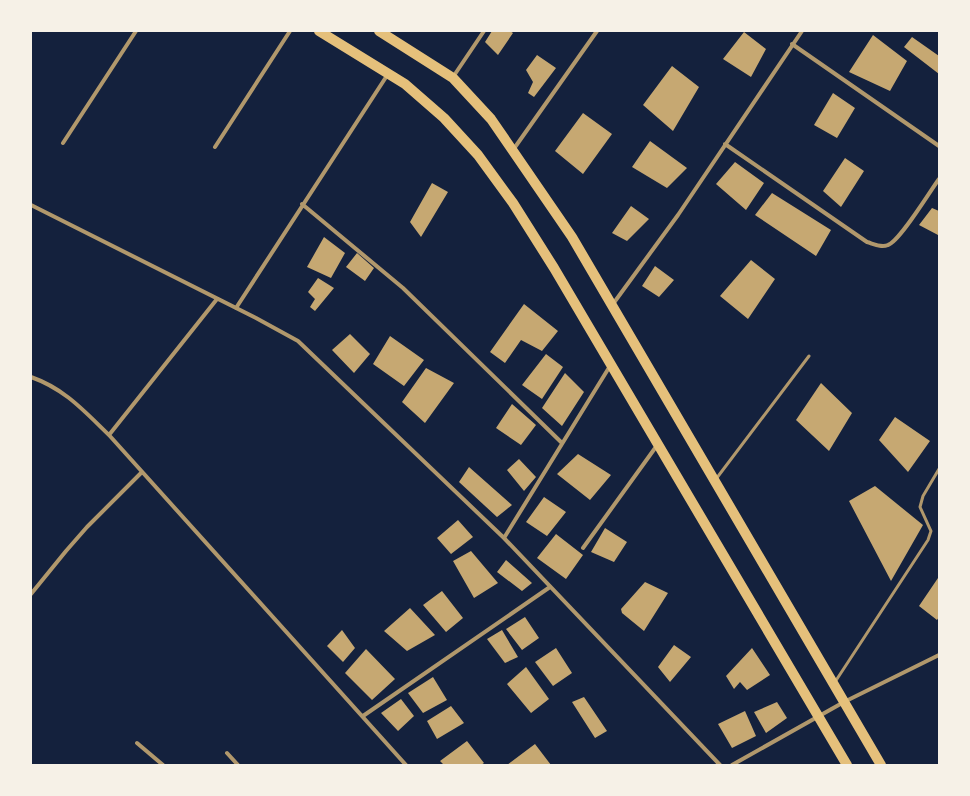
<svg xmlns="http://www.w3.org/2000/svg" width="970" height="796" font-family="Lato,sans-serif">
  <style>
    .building { fill: #c6a872 }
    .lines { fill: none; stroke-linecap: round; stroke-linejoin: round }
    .service { stroke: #b1986c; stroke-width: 3 }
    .minor { stroke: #b1986c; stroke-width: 4 }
    .primary { stroke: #e5c07b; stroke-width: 10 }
  </style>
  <rect width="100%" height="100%" fill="#14213d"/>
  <!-- building -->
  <path class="building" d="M 492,31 L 510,31 L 513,33 L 498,55 L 485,42 Z
    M 744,32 L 766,49 L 751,77 L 723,59 Z
    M 873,35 L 907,61 L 890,91 L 849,72 Z
    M 912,37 L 939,56 L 939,74 L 904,47 Z
    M 537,55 L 556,68 L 534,97 L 528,93 L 533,82 L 526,70 Z
    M 672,66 L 699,87 L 673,131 L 643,105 Z
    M 833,93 L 855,108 L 837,138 L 814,125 Z
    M 583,113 L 612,134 L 583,174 L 555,151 Z
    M 650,141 L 687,168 L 667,188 L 632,167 Z
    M 845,158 L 864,171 L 841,207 L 823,191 Z
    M 735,162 L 764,183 L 746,210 L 716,184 Z
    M 432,183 L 448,192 L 421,237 L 410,222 Z
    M 772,193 L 831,230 L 816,256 L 755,215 Z
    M 631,206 L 649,219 L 627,241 L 612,233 Z
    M 932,208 L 939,211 L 939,232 L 938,235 L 919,225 Z
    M 324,237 L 345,253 L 331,278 L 307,267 Z
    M 357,253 L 374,268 L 365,281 L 346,267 Z
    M 751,260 L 775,279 L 748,319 L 720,296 Z
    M 655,266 L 674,280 L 659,297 L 642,286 Z
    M 318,278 L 334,288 L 315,311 L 310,307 L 315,299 L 308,292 Z
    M 524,304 L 558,331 L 542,351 L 521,340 L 505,363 L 490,352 Z
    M 350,334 L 370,354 L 354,373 L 332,350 Z
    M 390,336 L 424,360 L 404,386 L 373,364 Z
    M 546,354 L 563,367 L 542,399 L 522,385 Z
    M 426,368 L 454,383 L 425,423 L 402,402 Z
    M 565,373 L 584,392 L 562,426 L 542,408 Z
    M 821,383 L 852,413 L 829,451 L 796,420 Z
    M 512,404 L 536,425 L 521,445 L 496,428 Z
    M 895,417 L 930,441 L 908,472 L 879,440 Z
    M 578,454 L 611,475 L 590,500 L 557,474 Z
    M 519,459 L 536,477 L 524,491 L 507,470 Z
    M 469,467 L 512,505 L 497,517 L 459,482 Z
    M 875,486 L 923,525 L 891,581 L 849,501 Z
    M 544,497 L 566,512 L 547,536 L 526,522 Z
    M 458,520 L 473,537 L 451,554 L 437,538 Z
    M 605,528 L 627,542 L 614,562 L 591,552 Z
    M 556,534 L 583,555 L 566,579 L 537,558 Z
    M 471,551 L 498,583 L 474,598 L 453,561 Z
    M 506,560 L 532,583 L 522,591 L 497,572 Z
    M 938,578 L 939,579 L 939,617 L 937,620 L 919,606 Z
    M 645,582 L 668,593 L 644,631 L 622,613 L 621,609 Z
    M 442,591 L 463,618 L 446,632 L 423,605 Z
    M 410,608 L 435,635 L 407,651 L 384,631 Z
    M 525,617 L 539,638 L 522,650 L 506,629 Z
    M 342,630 L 355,648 L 343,662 L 327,646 Z
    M 502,630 L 518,657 L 505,663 L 487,639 Z
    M 674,645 L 691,657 L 670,682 L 658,667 Z
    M 556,648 L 572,673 L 553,686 L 535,662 Z
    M 752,648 L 770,675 L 747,690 L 740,682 L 734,689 L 726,676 Z
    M 366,649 L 395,679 L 372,700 L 345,673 Z
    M 526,667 L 549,699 L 531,713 L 507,684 Z
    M 433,677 L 447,700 L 423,713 L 408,693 Z
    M 584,697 L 607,731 L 595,738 L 572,702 Z
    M 401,699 L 414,716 L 398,731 L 381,713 Z
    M 777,702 L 787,718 L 766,733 L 754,712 Z
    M 451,706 L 464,723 L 437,739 L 427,721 Z
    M 745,711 L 756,736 L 732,748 L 718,724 Z
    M 467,741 L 484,763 L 481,765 L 444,765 L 440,761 Z
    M 535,744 L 551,765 L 507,765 Z"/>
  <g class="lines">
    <!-- service -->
    <path class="service" d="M 716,479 L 809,356
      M 835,682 L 928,540 L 931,531 L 920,507 L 923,496 L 939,469"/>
    <!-- minor -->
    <path class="minor" d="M 792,44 L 939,146
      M 453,77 L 484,31
      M 63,143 L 136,31
      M 725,144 L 867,242 C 874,244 881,248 888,245 C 900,241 930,191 939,179
      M 215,147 L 290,31
      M 513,150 L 597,31
      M 302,204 L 403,288 L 562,443
      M 31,205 L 256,318 L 298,341 L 504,538 L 720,765
      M 613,304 L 678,215 L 802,31
      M 236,308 L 388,74
      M 31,377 C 65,389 84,411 109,435 L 406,765
      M 109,435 L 217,299
      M 504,538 L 610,366
      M 583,548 L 658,444
      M 31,594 L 66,551 L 87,527 L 142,472
      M 363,716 L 550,587
      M 137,743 L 163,765
      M 227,753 L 238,765
      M 732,765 L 844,702 L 939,655"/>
    <!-- primary -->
    <path class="primary" d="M 319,31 L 405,84 L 444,118 L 478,155 L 513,203 L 554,268 L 847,765
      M 379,31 L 453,78 L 491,119 L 513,151 L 572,237 L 881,765"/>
  </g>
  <!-- border -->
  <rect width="970" height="796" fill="none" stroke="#f6f1e7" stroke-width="64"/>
</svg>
